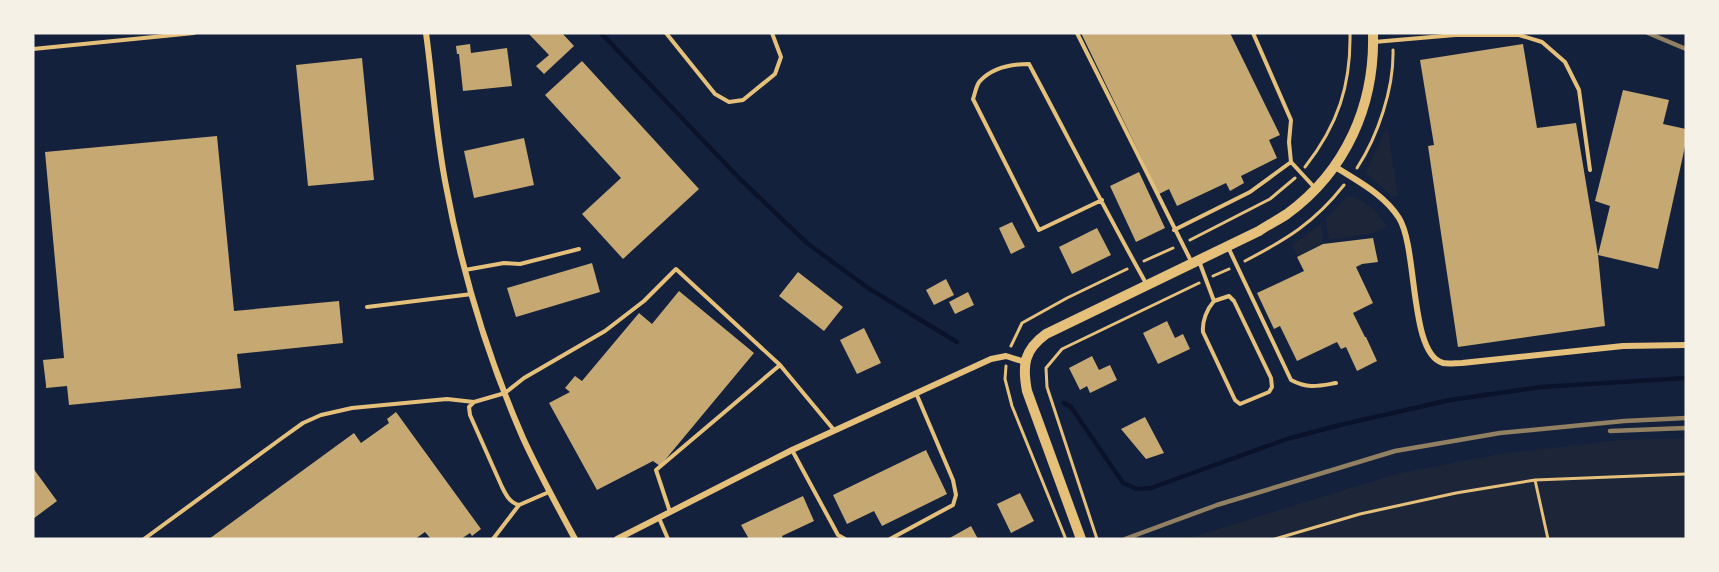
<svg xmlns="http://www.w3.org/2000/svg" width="1719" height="572" font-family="'Space Grotesk',sans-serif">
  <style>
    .green { fill: #1d2539 }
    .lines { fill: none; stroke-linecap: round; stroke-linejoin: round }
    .stream { stroke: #0b132b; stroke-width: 4.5 }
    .building { fill: #c6a872 }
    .path { stroke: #e5c07b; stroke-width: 3 }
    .service { stroke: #e5c07b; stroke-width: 4 }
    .minor { stroke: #e5c07b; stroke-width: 6 }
    .tertiary { stroke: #e5c07b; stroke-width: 10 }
    .rail { stroke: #918062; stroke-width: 4.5 }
  </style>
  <rect width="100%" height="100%" fill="#14213d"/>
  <!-- green -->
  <path class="green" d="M 1386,129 L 1388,131 L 1398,196 L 1392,197 L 1366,172 Z
    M 1347,196 C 1363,197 1379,213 1387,227 L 1374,233 L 1329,240 L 1326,219 Z
    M 1321,224 L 1323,243 L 1297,256 L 1292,245 Z
    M 1686,438 L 1686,539 L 1186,539 L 1396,474 L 1500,454 L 1620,440 Z"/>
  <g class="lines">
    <!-- stream -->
    <path class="stream" d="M 601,33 L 740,179 L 807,243 L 868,288 L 957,342
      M 1064,403 L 1071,407 L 1123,483 L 1137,489 L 1151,488 L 1287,439 L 1340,425 L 1450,400 L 1541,387 L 1686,378"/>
  </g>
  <!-- building -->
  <path class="building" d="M 528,33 L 562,33 L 574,46 L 544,74 L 536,66 L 549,55 Z
    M 1081,33 L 1230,33 L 1280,135 L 1269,140 L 1277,158 L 1241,176 L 1244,183 L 1230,191 L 1226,183 L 1177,206 L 1169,189 L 1159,194 Z
    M 470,44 L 471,53 L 507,48 L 512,86 L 463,91 L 459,54 L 457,54 L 456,46 Z
    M 1523,44 L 1537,128 L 1576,123 L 1598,255 L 1610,206 L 1595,201 L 1623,90 L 1669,100 L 1663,124 L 1686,129 L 1686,142 L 1658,269 L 1598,255 L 1605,326 L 1458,347 L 1428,146 L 1434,145 L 1420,60 Z
    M 362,58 L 374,180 L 308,186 L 296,65 Z
    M 582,61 L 699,189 L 623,259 L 582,214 L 621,178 L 545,95 Z
    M 217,136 L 234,311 L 339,301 L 343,343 L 237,354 L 241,388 L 69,405 L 67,386 L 46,388 L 46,385 L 43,360 L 64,358 L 45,152 Z
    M 524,138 L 534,185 L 474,198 L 464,151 Z
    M 1139,172 L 1165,228 L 1136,242 L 1110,186 Z
    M 1012,222 L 1025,247 L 1011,254 L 999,228 Z
    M 1097,228 L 1111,255 L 1072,274 L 1059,247 Z
    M 1373,238 L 1378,262 L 1362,264 L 1356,267 L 1373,303 L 1353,313 L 1365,337 L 1366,337 L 1377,361 L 1357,371 L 1346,347 L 1341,349 L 1337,342 L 1297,361 L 1280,326 L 1274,329 L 1257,293 L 1304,271 L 1297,257 L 1323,244 Z
    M 592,263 L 600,292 L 516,317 L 507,288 Z
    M 798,272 L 843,307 L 824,331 L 779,296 Z
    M 946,279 L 954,295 L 934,305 L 926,290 Z
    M 679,291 L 754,353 L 660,466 L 653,461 L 597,490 L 549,403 L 570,392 L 565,388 L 575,376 L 582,381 L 639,313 L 652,324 Z
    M 968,292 L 974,305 L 955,314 L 949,302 Z
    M 1167,321 L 1175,338 L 1183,334 L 1190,349 L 1158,364 L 1143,333 Z
    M 864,328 L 881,363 L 857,374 L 840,340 Z
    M 1092,356 L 1099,370 L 1110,365 L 1117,380 L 1090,393 L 1087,386 L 1080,390 L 1069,368 Z
    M 396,412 L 481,529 L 472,536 L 470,533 L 461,539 L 431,539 L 425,532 L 415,539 L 209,539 L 354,433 L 361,443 L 389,423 L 387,419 Z
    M 1145,417 L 1164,453 L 1146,459 L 1121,429 Z
    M 926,450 L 947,494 L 882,526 L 874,511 L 847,524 L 833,495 Z
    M 33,468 L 57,501 L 33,519 Z
    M 1020,493 L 1034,521 L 1011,533 L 997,504 Z
    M 803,496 L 814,521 L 782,536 L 783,539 L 749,539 L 741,525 Z
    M 971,526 L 978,539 L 948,539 Z"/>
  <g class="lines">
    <!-- path -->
    <path class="path" d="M 1305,167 C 1338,125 1351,85 1350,33
      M 1357,168 C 1378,136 1394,88 1393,50
      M 1190,240 L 1270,199 L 1295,178
      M 1144,261 L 1173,248
      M 1245,261 C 1287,239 1314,223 1344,185
      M 1213,276 L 1229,269
      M 1011,346 L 1022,323 L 1067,298 L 1127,269
      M 1006,366 L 1005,379 L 1012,406 L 1065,537
      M 1535,480 L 1686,474
      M 1097,539 L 1047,387 L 1046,368 L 1062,349 L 1199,283
      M 1275,539 L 1360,514 L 1456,493 L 1535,480 L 1548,539"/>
    <!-- service -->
    <path class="service" d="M 666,33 L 715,94 L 729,102 L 743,100 L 775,74 L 781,57 L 772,33
      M 1077,33 L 1192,263
      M 1253,33 L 1291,120 L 1289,142 L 1291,162 L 1315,188
      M 1374,42 L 1455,35 L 1519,35 L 1542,42 L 1565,62 L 1579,90 L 1590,170
      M 33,49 L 194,33
      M 1102,200 L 1039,230 L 973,99 C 975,94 976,85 980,81 C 992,68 1012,64 1029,64 C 1068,137 1106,212 1147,285
      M 1174,230 L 1250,192 L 1291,162
      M 1228,247 L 1291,380 C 1308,389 1318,386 1336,383
      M 1199,261 L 1214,301 C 1207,309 1202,321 1203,332 L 1235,400 L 1240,404 L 1269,392 L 1272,387 L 1271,378 L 1234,301 L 1229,296 L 1214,301
      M 465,270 L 504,263 L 520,264 L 579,249
      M 367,307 L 472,294
      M 792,450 L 838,535 L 845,539
      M 549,492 L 519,505 C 510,503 506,495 502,487 L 470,415 L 469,407 L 474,402 L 505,393 L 524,378 L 605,331 L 644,301 L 676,269 L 780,365
      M 670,512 L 656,470 L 780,365 L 834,430
      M 659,518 L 668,539
      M 144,539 L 282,438 L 303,423 L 321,415 L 352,408 L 447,399 L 474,402
      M 493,539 L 519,505
      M 890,539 L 953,505 L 956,495 L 953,480 L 916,393"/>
    <!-- minor -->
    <path class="minor" d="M 426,33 C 433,84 436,136 446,186 C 462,272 488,358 523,438 C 539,473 557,506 575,539
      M 1334,166 C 1357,181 1384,194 1399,218 C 1418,248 1409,354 1443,363 C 1448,364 1456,363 1462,363 L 1623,346 L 1686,345
      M 617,539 L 792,450 L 991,359 L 1006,356 L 1025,362"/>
    <!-- tertiary -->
    <path class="tertiary" d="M 1081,539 L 1027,391 C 1022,365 1024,350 1046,334 L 1259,231 C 1268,225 1278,220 1287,214 C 1346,171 1375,105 1373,33"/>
    <!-- rail -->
    <path class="rail" d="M 1648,33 L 1686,49
      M 1610,431 L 1686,428
      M 1125,539 L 1217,505 L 1395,451 L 1500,433 L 1624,421 L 1686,418"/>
  </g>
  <!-- border -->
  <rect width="1719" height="572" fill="none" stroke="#f6f1e7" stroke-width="69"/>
</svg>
